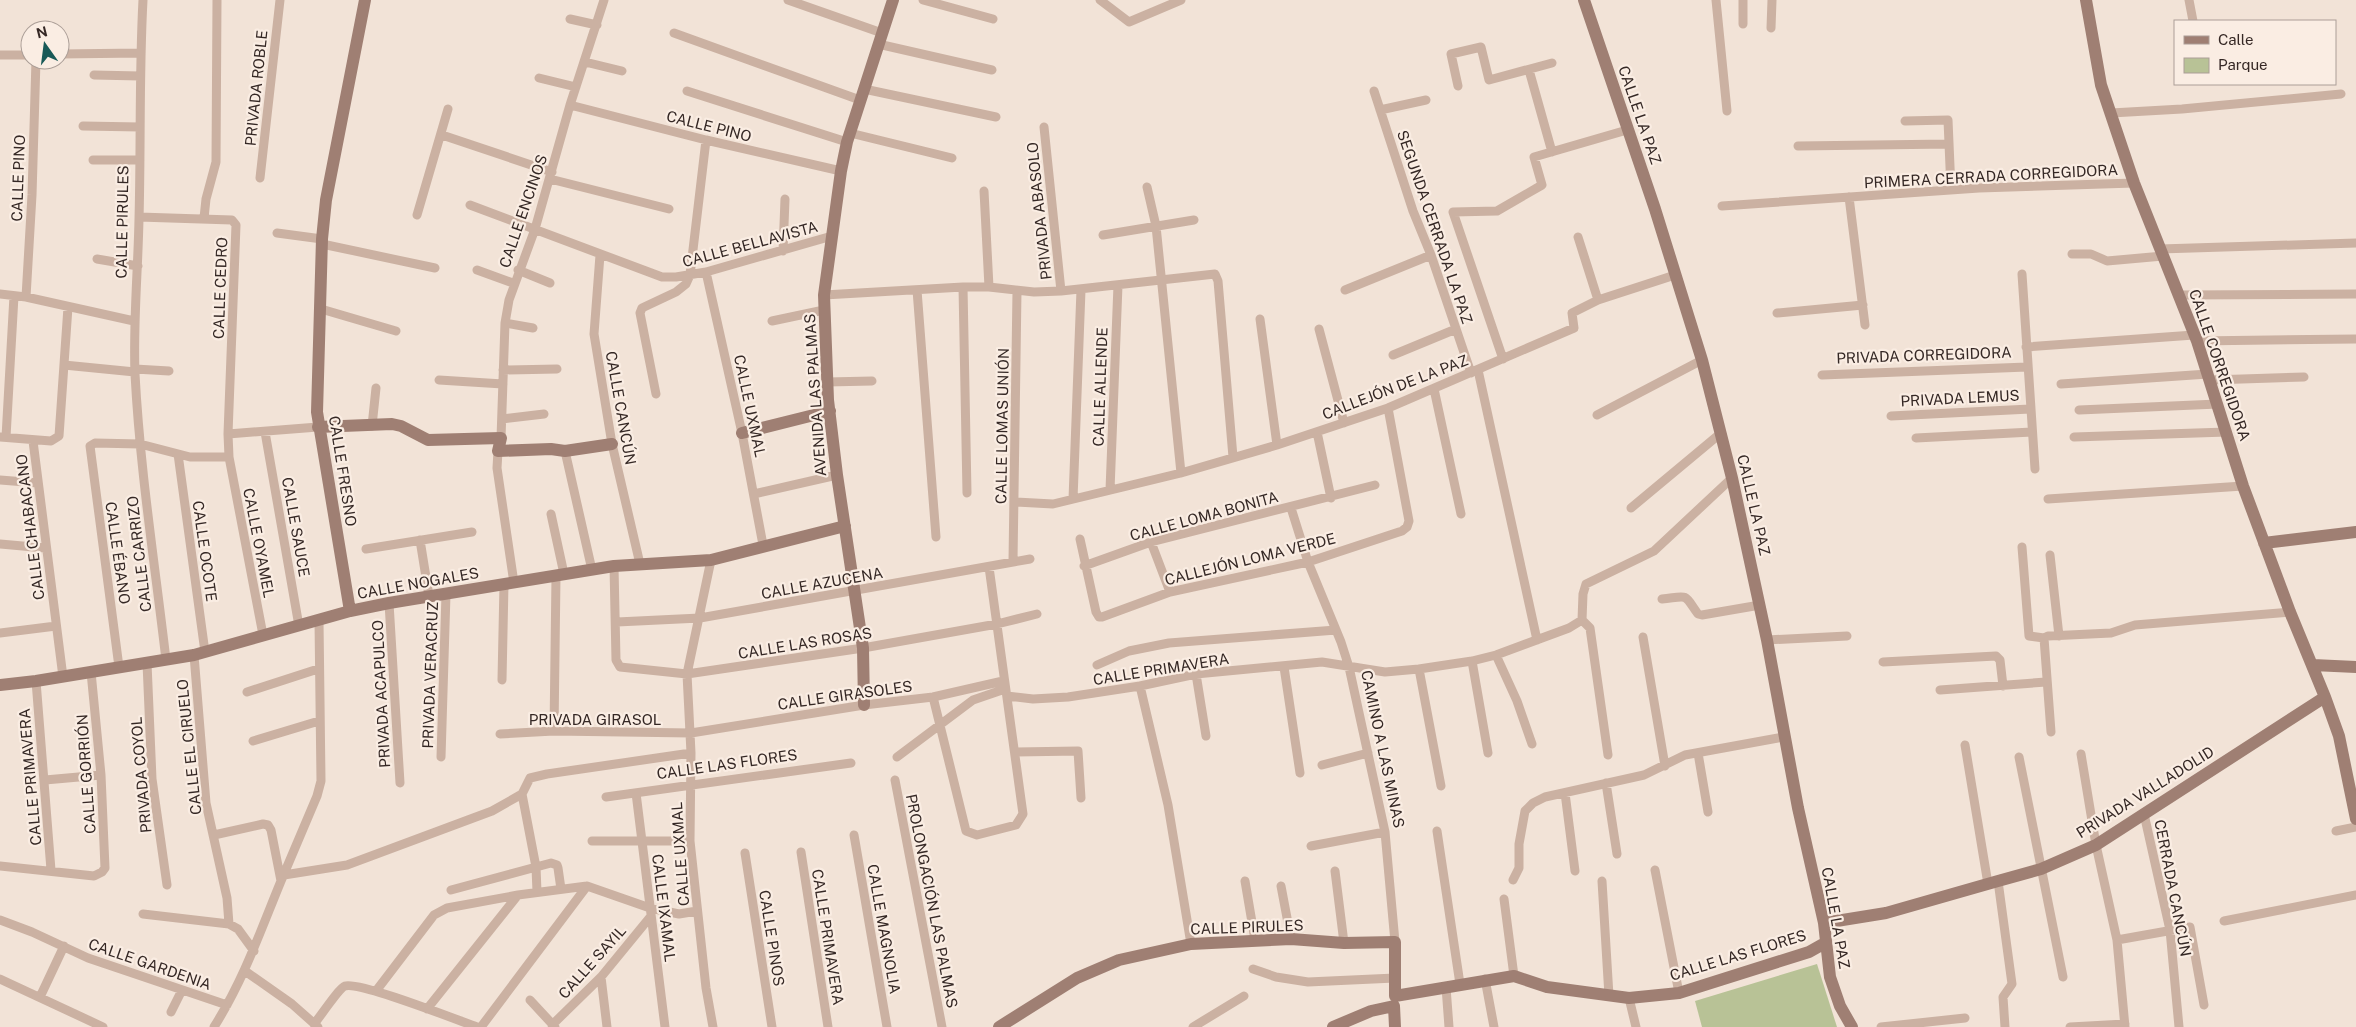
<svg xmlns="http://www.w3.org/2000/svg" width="2356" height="1027" font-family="'Public Sans',sans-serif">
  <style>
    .green { fill: #b8c296 }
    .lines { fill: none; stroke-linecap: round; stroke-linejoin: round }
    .street { stroke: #cbb1a2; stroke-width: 9 }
    .secondary { stroke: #9f7f73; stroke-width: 12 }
    .labels { text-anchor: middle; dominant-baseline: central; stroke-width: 4.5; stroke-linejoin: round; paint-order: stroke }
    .street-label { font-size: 15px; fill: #352825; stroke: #faede3 }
  </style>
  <rect width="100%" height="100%" fill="#f2e3d7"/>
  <!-- green -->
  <path class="green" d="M 1817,964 L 1837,1027 L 1702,1027 L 1695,1001 Z"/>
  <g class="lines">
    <!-- street -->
    <path class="street" d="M 143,0 C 139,73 141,146 139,219 C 138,271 133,323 135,374 C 140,470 155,565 166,660
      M 788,0 L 882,33
      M 923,0 L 993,19
      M 1100,0 L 1129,22 L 1181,0
      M 1716,0 L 1727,111
      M 2189,0 L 2193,21
      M 570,19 L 597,25
      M 1743,24 L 1743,0
      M 1771,28 L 1772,0
      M 674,33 L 860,100
      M 878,44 L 992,70
      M 60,54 L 140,53
      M 0,55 L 30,55
      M 585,62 L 622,71
      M 1529,70 L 1552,152
      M 94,75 L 140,76
      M 539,78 L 576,87
      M 1458,86 L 1451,54 L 1481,47 L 1489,80 L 1552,63
      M 864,89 L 996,117
      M 687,91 L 847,142
      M 1374,91 L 1413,211 L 1431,255 L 1471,373
      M 570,105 L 706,140 L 841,171
      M 1380,110 L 1426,100
      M 2111,113 L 2182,109 L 2341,94
      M 1905,121 L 1948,120 L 1951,190
      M 83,126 L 140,127
      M 1044,127 L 1061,291
      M 850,133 L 952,158
      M 442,135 L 552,172
      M 1798,146 L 1949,144
      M 93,160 L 140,160
      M 260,178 L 280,0
      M 550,179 L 669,209
      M 1147,187 L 1156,226 L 1181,473
      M 984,191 L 989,287
      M 1849,197 L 1865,325
      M 470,205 L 662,277 L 676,277 L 706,272 L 832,236
      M 1722,206 L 1979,188 L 2134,183
      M 417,215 L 448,109
      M 139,217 L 232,220 L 236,225 L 228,434 L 229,457 L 263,635
      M 204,218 L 206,199 L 216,162 L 217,0
      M 277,233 L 322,239
      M 1103,235 L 1194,220
      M 1578,237 L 1598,300
      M 322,244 L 435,268
      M 2160,249 L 2356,243
      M 783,251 L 785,199
      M 2072,254 L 2091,254 L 2107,261 L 2163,256
      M 600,255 L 594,334 L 612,444 L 640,564
      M 97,259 L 138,266
      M 477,270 L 513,283
      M 518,270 L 550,283
      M 706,272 L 742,433 L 763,545
      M 2022,274 L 2035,469
      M 963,287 L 967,493
      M 917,290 L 936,537
      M 1345,290 L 1431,255
      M 0,294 L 26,297 L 134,321
      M 824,295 L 963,287 L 989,287 L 1034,292 L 1061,291 L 1215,274 L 1218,281 L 1233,457
      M 2179,295 L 2356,294
      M 26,297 L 32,195 L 36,60
      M 321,309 L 396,331
      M 1777,313 L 1863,305
      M 1260,319 L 1277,445
      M 772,321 L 824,310
      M 505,323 L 533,328
      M 1319,329 L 1344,423
      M 2197,341 L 2355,339
      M 2026,347 L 2194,335
      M 1393,355 L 1456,329
      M 1503,359 L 1453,212 L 1497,211 L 1542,185 L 1534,157 L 1627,130
      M 64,365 L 135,372
      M 135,369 L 169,371
      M 503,370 L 557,369
      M 1478,370 L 1537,640
      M 1822,375 L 2027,367
      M 439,380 L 503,384
      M 2211,380 L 2304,377
      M 827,382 L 872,381
      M 2061,384 L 2208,374
      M 1434,389 L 1461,514
      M 656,394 L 640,313 L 642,308 L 676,292 L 686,284 L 690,275 L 706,140
      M 2079,410 L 2218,404
      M 1597,415 L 1702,360
      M 1891,416 L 2030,409
      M 502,419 L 544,414
      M 372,426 L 376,388
      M 265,432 L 299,626
      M 1317,432 L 1331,498
      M 228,434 L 318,427
      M 0,437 L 51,441 L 59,436 L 68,307
      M 6,437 L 14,296
      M 2074,437 L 2227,432
      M 501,438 L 505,323 L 509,300 L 535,229 L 570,105 L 604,0
      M 1916,438 L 2032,432
      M 33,441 L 63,677
      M 498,451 L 497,468 L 514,583
      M 565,451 L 592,570
      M 178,454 L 205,652
      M 0,480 L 38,483
      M 1110,490 L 1118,285
      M 754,494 L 837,475
      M 1073,499 L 1081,290
      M 2048,499 L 2243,486
      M 1014,502 L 1053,504 L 1181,473 L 1277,445 L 1388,408 L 1574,328 L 1572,313 L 1598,300 L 1675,275
      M 1291,508 L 1308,562 L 1341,642 L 1349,667 L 1385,832 L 1395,942
      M 1631,508 L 1721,433
      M 551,514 L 564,574
      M 1080,539 L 1096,612 L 1099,617 L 1102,617 L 1170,592 L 1308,562 L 1402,531 L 1407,527 L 1409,521 L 1388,408
      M 420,540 L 429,596
      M 1151,542 L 1170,592
      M 0,544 L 45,548
      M 2022,547 L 2029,636 L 2044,638 L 2048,636 L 2111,633 L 2135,625 L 2290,612
      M 366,549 L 472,532
      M 2050,555 L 2059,636
      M 711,560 L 687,674 L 691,753 L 690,841 L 706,988 L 713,1027
      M 1013,561 L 1017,291
      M 614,566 L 616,660 L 620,667 L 687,674 L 863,648 L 997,624 L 1037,614
      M 1084,566 L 1151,542 L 1375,485
      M 1662,599 C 1690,596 1683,593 1698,614 L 1702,615 L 1760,605
      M 389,603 L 400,783
      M 1582,620 L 1590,628 L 1608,755
      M 617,622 L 700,618 L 1030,559
      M 0,633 L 56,626
      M 1643,637 L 1665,766
      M 2044,638 L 2051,732
      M 1767,640 L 1847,636
      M 194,655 L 206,803 L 227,898 L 229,924
      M 1496,655 L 1517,701 L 1532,744
      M 1472,661 L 1488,753
      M 1883,662 L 1996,656 L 2000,660 L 2003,686
      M 147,663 L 152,779 L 167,885
      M 1097,665 L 1129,651 L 1169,643 L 1336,630
      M 119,667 L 90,446 L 95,443 L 140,444 L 190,457 L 229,457
      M 1284,667 L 1300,773
      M 1419,669 L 1441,786
      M 1196,674 L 1206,736
      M 502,680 L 504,584
      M 36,681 L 51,870
      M 1140,686 L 1168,805 L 1191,944
      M 1940,690 L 2046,682
      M 247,692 L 318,669
      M 1007,696 L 1033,699 L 1068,697 L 1140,686 L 1196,674 L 1322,662 L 1385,672 L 1419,669 L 1472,661 L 1496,655 L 1569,628 L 1582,620 L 1583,594 L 1586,584 L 1654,551 L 1732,478
      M 933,697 L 966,831 L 977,835 L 1016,825 L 1023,814 L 989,567
      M 554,731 L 556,576
      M 500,734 L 554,731 L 691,733 L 864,705 L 933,697 L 1003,681
      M 253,741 L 319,721
      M 1965,745 L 1988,884
      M 1015,752 L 1078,751 L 1081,798
      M 1698,753 L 1708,812
      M 2081,754 L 2096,845 L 2117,940 L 2125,1027
      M 441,757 L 446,594
      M 897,757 L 973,700 L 1005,689
      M 2019,757 L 2063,977
      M 1322,765 L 1368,753
      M 45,780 L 101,775
      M 895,780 L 942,1027
      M 1606,783 L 1617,854
      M 636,793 L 665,1027
      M 1565,793 L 1575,871
      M 606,797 L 851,763
      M 2144,814 L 2170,930 L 2179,1027
      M 1437,831 L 1460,984
      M 2336,831 L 2356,827
      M 214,835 L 263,824 L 268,825 L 271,830 L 281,881
      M 854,835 L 887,1027
      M 592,841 L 690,841
      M 1311,846 L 1385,832
      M 801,852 L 828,1027
      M 745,853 L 772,1027
      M 0,866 L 94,876 L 102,872 L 105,868 L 101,775 L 91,672
      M 1655,870 L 1679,993
      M 1335,871 L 1344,943
      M 284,875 L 347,865 L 492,811 L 522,794
      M 1513,880 L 1519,868 L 1519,844 L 1525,811 L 1533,803 L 1545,797 L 1644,775 L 1685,755 L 1783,737
      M 1245,881 L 1255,940
      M 1602,881 L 1609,996
      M 1998,881 L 2012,984 L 2003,997 L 2005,1027
      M 1281,886 L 1291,939
      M 451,890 L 551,863 L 557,865 L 558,868 L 561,889
      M 537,892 L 536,867 L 522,794 L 530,778 L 547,774 L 691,753
      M 1504,899 L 1514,976
      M 143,914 L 229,924 L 238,929 L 254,951
      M 0,920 L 32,932 L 88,958 L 227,1005
      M 2224,921 L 2356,895
      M 2117,940 L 2190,927 L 2204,1005
      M 1253,969 L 1276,977 L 1308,982 L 1395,978
      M 245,971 L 292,1004 L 318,1027
      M 601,977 L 607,1027
      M 0,979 L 103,1027
      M 1485,979 L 1494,1027
      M 1446,987 L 1449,1027
      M 376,991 L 434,915 L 447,908 L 518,895 L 587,886 L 650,908 L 679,914 L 697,911
      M 40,997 L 64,946
      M 1629,998 L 1636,1027
      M 530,1000 L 555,1027
      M 427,1009 L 518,895
      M 171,1012 L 182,990
      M 314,1024 C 320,1017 339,988 345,986 C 359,981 457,1020 477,1027
      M 552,1025 L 601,977 L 651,916
      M 214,1027 C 244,979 260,932 281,881 C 293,853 305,824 317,796 L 321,781 L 319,621
      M 481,1027 L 587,886
      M 1193,1027 L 1244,996
      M 1881,1027 L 1965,1018
      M 2070,1027 L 2125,1024"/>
    <!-- secondary -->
    <path class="secondary" d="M 1584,0 L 1655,209 L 1702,360 L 1732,478 L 1767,640 L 1798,808 L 1824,923 L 1830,977 L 1840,1006 L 1852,1027
      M 2086,0 L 2101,85 L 2134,183 L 2197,341 L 2243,486 L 2290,612 L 2325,697 L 2339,736 L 2356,819
      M 318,427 L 392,424 L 401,426 L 428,440 L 501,438 L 498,451 L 551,449 L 565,451 L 612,444
      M 742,433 L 830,411
      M 2264,543 L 2356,532
      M 350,611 L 317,412 L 322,239 L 326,200 L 365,0
      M 2313,665 L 2356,667
      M 0,685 L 36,681 L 194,655 L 350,611 L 389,603 L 614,566 L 711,560 L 845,526
      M 864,705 L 863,648 L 837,475 L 828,400 L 824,295 L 841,171 L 847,142 L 893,0
      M 1824,923 L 1886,913 L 1998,881 L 2041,869 L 2096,845 L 2325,697
      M 999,1027 L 1077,978 L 1119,960 L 1191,944 L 1291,939 L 1344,943 L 1395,942 L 1395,996 L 1514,976 L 1547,987 L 1629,998 L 1679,993 L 1809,952 L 1825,943
      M 1333,1027 L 1371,1011 L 1394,1006 L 1395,1027"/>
  </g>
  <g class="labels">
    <!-- street labels -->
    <g class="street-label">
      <text transform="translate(256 88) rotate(-84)">PRIVADA ROBLE</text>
      <text transform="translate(1640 115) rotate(71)">CALLE LA PAZ</text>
      <text transform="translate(709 126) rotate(14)">CALLE PINO</text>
      <text transform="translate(1991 176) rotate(-3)">PRIMERA CERRADA CORREGIDORA</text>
      <text transform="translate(18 178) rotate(-88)">CALLE PINO</text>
      <text transform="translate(523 211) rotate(-71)">CALLE ENCINOS</text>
      <text transform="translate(1039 211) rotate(-96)">PRIVADA ABASOLO</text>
      <text transform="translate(122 222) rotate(-89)">CALLE PIRULES</text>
      <text transform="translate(1435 227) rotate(71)">SEGUNDA CERRADA LA PAZ</text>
      <text transform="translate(750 244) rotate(-15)">CALLE BELLAVISTA</text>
      <text transform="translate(220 288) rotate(-88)">CALLE CEDRO</text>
      <text transform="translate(1924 355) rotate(-2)">PRIVADA CORREGIDORA</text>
      <text transform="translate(2220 365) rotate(71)">CALLE CORREGIDORA</text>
      <text transform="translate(1100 387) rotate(-88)">CALLE ALLENDE</text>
      <text transform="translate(1395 387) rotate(-21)">CALLEJÓN DE LA PAZ</text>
      <text transform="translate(815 395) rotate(-94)">AVENIDA LAS PALMAS</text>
      <text transform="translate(1960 398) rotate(-3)">PRIVADA LEMUS</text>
      <text transform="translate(750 406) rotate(78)">CALLE UXMAL</text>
      <text transform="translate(621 408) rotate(80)">CALLE CANCÚN</text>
      <text transform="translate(1002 426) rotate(-89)">CALLE LOMAS UNIÓN</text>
      <text transform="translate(343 471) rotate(81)">CALLE FRESNO</text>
      <text transform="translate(1754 505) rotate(77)">CALLE LA PAZ</text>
      <text transform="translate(1204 516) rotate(-15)">CALLE LOMA BONITA</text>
      <text transform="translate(30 527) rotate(-97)">CALLE CHABACANO</text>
      <text transform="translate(296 527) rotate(80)">CALLE SAUCE</text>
      <text transform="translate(259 543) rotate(79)">CALLE OYAMEL</text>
      <text transform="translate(205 551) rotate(82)">CALLE OCOTE</text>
      <text transform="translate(118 553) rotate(82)">CALLE ÉBANO</text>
      <text transform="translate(139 554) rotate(-97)">CALLE CARRIZO</text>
      <text transform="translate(1250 559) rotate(-14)">CALLEJÓN LOMA VERDE</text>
      <text transform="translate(418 583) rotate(-10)">CALLE NOGALES</text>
      <text transform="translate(822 583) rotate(-10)">CALLE AZUCENA</text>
      <text transform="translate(805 643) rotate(-9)">CALLE LAS ROSAS</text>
      <text transform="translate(1161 669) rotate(-9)">CALLE PRIMAVERA</text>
      <text transform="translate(430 675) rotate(-88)">PRIVADA VERACRUZ</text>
      <text transform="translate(381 694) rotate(-93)">PRIVADA ACAPULCO</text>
      <text transform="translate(845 695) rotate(-8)">CALLE GIRASOLES</text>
      <text x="595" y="719">PRIVADA GIRASOL</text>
      <text transform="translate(189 747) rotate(-96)">CALLE EL CIRUELO</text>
      <text transform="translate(1383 749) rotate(78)">CAMINO A LAS MINAS</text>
      <text transform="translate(727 764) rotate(-8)">CALLE LAS FLORES</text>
      <text transform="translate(86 774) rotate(-94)">CALLE GORRIÓN</text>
      <text transform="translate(141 775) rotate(-95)">PRIVADA COYOL</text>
      <text transform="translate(30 777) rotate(-95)">CALLE PRIMAVERA</text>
      <text transform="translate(2145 792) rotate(-32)">PRIVADA VALLADOLID</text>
      <text transform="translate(680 854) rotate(-94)">CALLE UXMAL</text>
      <text transform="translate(2173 888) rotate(79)">CERRADA CANCÚN</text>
      <text transform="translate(932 901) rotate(79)">PROLONGACIÓN LAS PALMAS</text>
      <text transform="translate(664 908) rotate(83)">CALLE IXAMAL</text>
      <text transform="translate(1836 918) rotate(80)">CALLE LA PAZ</text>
      <text transform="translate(1247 927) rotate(-2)">CALLE PIRULES</text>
      <text transform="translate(884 929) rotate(80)">CALLE MAGNOLIA</text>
      <text transform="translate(828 937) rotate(81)">CALLE PRIMAVERA</text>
      <text transform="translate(772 938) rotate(81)">CALLE PINOS</text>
      <text transform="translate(1738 955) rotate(-17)">CALLE LAS FLORES</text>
      <text transform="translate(592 962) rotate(-48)">CALLE SAYIL</text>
      <text transform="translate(150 964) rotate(19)">CALLE GARDENIA</text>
    </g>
  </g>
  <!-- legend -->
  <rect x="2174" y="20" width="162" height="65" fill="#faede3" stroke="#ab9e97"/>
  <rect x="2184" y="36" width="25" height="8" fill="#9f7f73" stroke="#ab9e97"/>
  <text x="2218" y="45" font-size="15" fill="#352825">Calle</text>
  <rect x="2184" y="58" width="25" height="15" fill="#b8c296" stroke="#ab9e97"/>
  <text x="2218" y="70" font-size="15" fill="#352825">Parque</text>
  <!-- north arrow -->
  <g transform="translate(45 45) rotate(346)"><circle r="24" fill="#faede3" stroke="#ab9e97"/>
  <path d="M0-4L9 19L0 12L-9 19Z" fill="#185957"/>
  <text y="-8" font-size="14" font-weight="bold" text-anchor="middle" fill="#352825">N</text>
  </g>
</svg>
